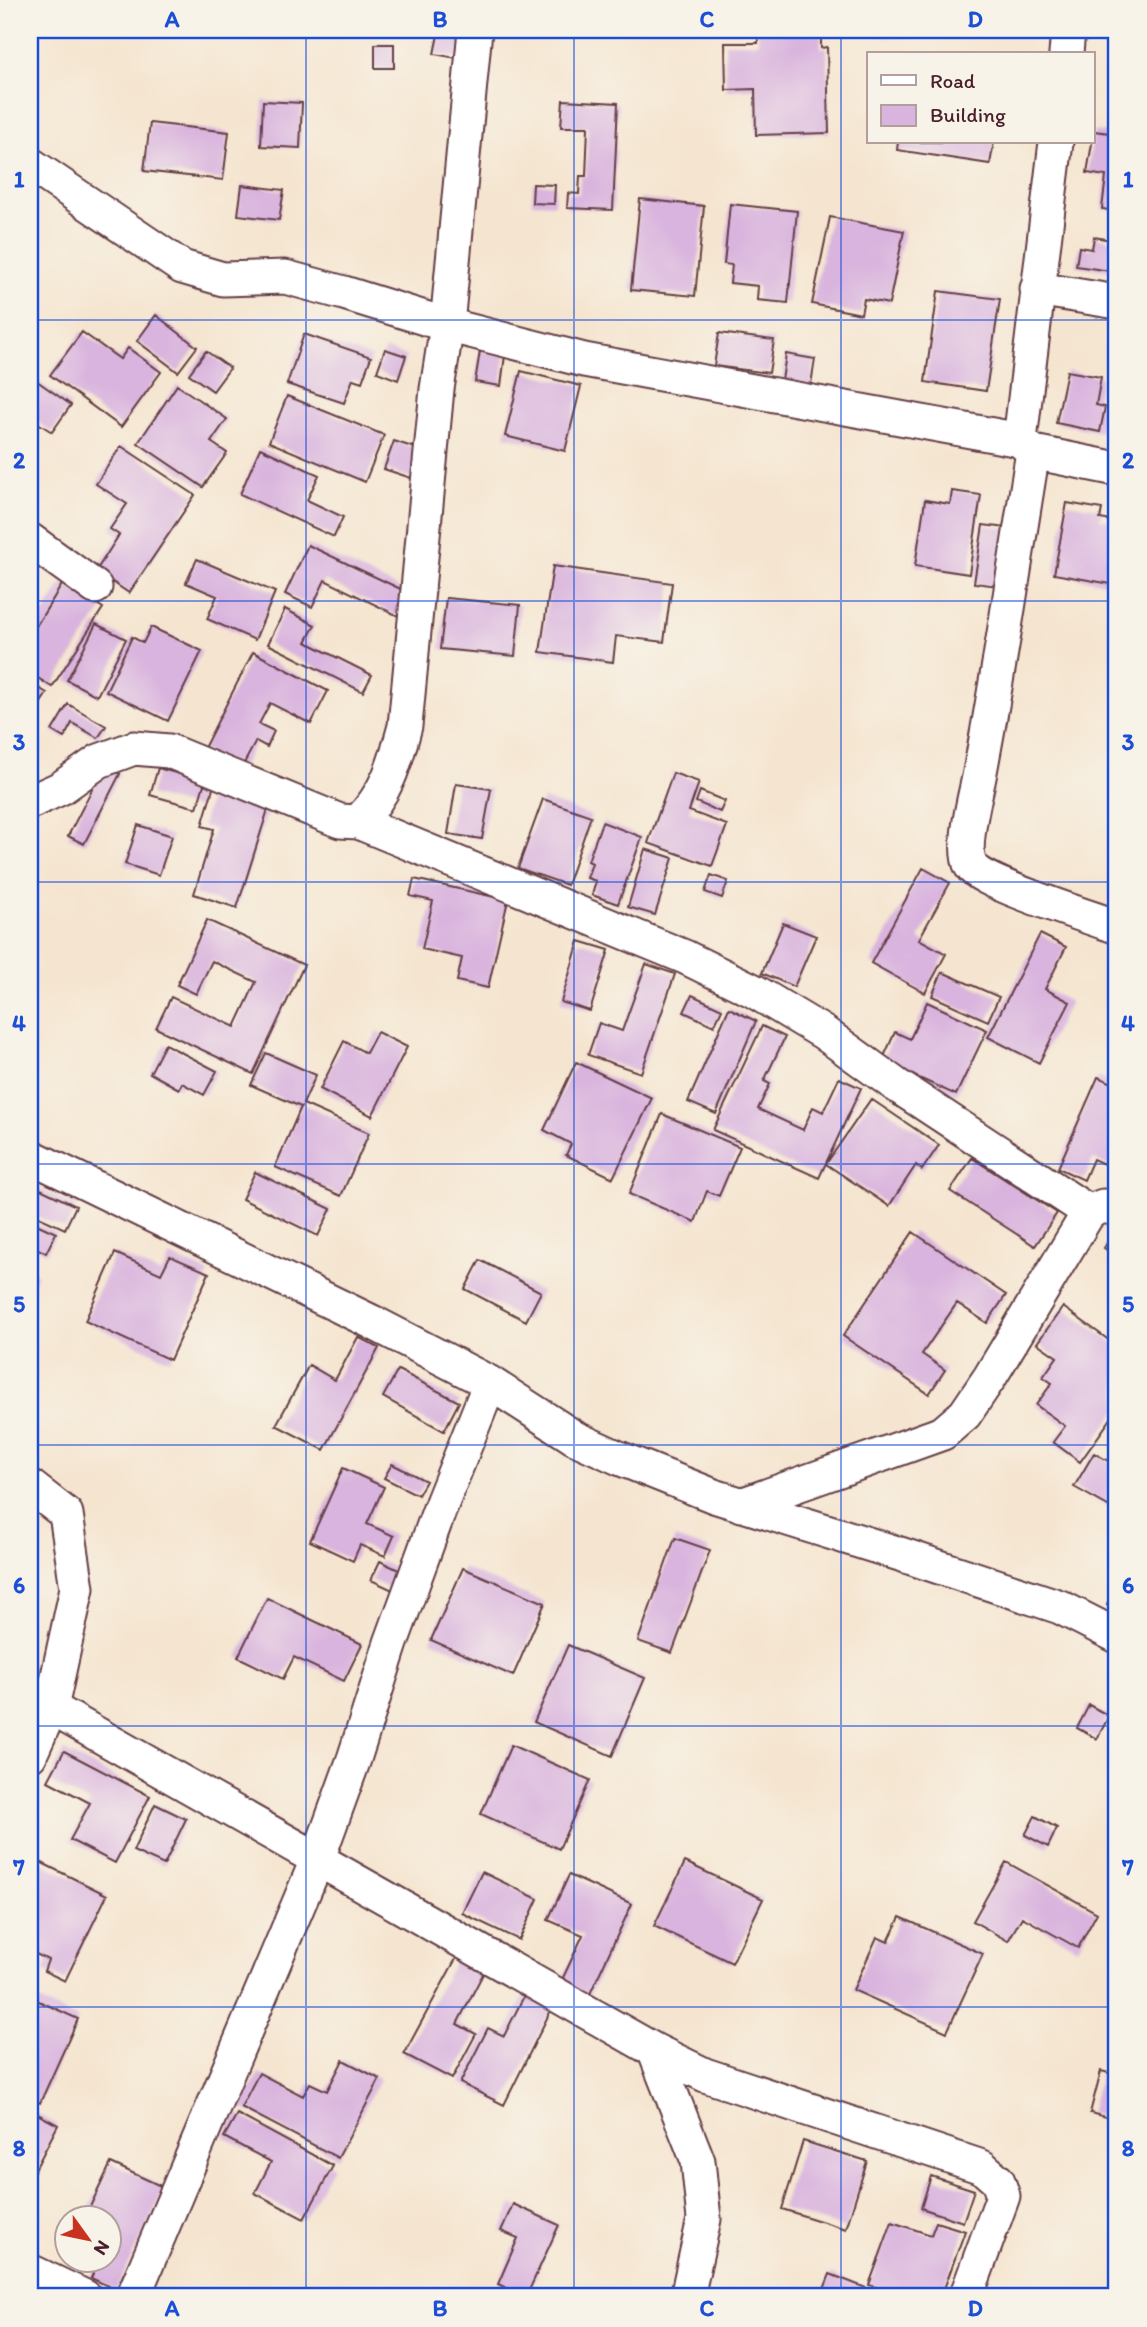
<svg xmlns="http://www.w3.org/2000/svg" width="1147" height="2327" font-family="Itim,sans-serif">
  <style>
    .building { fill: #d9b4de }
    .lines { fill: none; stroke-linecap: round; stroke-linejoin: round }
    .street-casing { stroke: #643d44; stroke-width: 37 }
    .street { stroke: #fff; stroke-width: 33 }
    .grid { fill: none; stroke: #1d4ed8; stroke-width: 2; stroke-opacity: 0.55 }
    .neatline { fill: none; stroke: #1d4ed8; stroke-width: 2.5 }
    .grid-label { font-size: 23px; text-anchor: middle; font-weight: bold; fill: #1d4ed8 }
  </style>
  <rect width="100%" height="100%" fill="#f7f3e8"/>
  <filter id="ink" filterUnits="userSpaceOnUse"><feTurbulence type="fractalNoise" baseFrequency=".0143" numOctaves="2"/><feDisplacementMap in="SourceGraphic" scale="14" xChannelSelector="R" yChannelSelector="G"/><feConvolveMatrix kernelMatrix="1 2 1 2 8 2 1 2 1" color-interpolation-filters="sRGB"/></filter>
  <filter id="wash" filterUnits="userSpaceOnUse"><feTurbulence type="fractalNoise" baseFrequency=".00686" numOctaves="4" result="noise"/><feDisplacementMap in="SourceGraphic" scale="28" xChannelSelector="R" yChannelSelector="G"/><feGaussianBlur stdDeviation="1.57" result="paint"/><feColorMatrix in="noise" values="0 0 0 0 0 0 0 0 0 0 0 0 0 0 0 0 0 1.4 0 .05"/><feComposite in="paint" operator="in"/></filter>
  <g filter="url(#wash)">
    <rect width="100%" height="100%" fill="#f5e5d0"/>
    <g id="blocks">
      <!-- building -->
      <path class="building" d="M 439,30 L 466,30 L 463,59 L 434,54 Z
        M 758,30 L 821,30 L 821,48 L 827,47 L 829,133 L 756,135 L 755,89 L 726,90 L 725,43 L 758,43 Z
        M 861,30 L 915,30 L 915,38 L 861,35 Z
        M 375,44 L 394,44 L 394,68 L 375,68 Z
        M 563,100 L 618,103 L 613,210 L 567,208 L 568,193 L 579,194 L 580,176 L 586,176 L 588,127 L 561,127 Z
        M 263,101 L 302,103 L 300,148 L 261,146 Z
        M 150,123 L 229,132 L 223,180 L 144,171 Z
        M 1094,131 L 1117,134 L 1117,211 L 1102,209 L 1106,176 L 1087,173 Z
        M 898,142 L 994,142 L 990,164 L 897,150 Z
        M 533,184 L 555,185 L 554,204 L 532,203 Z
        M 242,185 L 284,190 L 279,220 L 238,215 Z
        M 640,199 L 704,206 L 695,296 L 631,290 Z
        M 730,204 L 797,211 L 788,303 L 757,300 L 758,286 L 730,283 L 732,265 L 724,264 Z
        M 830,217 L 904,231 L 889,304 L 864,299 L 861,314 L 812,304 Z
        M 1094,237 L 1117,241 L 1117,272 L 1076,266 L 1079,247 L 1092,249 Z
        M 938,291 L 1000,299 L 986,391 L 925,382 Z
        M 156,315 L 197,347 L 178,372 L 137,341 Z
        M 82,332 L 120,359 L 128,348 L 161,372 L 121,427 L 50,375 Z
        M 719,333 L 774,340 L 769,373 L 714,366 Z
        M 304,334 L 371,357 L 362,382 L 353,379 L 344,403 L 287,384 Z
        M 385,349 L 406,356 L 398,380 L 377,372 Z
        M 206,351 L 230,368 L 213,391 L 189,374 Z
        M 480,351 L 505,355 L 501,386 L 475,382 Z
        M 786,354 L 815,359 L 810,391 L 781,387 Z
        M 521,371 L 581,386 L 565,451 L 505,436 Z
        M 1067,371 L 1101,377 L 1096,405 L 1105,407 L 1100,432 L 1056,423 Z
        M 30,376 L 71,405 L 52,432 L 30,418 Z
        M 177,385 L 227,419 L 211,442 L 227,453 L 203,487 L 138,443 Z
        M 287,396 L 384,435 L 365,482 L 269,442 Z
        M 394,441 L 421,450 L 411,478 L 384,469 Z
        M 121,446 L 195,495 L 129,593 L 96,571 L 119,535 L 110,529 L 127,504 L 96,484 Z
        M 260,448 L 319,475 L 307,500 L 343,517 L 334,537 L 240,494 Z
        M 952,491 L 981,495 L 969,574 L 915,566 L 925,500 L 950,504 Z
        M 1067,503 L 1102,509 L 1100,519 L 1117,522 L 1117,585 L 1054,574 Z
        M 983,525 L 1007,528 L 998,586 L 974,583 Z
        M 308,545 L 409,593 L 398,616 L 325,580 L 312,607 L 285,594 Z
        M 197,559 L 275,592 L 255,640 L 207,619 L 217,596 L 186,583 Z
        M 553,566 L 672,583 L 664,642 L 616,636 L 613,662 L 540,652 Z
        M 63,583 L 103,608 L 52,687 L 30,673 L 30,622 L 36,626 Z
        M 446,598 L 520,605 L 515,656 L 440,649 Z
        M 285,609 L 315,625 L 306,642 L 372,675 L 363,692 L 268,644 Z
        M 96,624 L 126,639 L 97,696 L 67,680 Z
        M 151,627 L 202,651 L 168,721 L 106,691 L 132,637 L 143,643 Z
        M 253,652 L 328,691 L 311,724 L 270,703 L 259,724 L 274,731 L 267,747 L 256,741 L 241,769 L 203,750 Z
        M 30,683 L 47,693 L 30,720 Z
        M 68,704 L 106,726 L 98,738 L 72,723 L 64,738 L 52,731 Z
        M 104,766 L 120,774 L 84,844 L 68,836 Z
        M 158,768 L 205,781 L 197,808 L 150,795 Z
        M 673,773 L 699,782 L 689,811 L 727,825 L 712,866 L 648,843 Z
        M 456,784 L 491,789 L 482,839 L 448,834 Z
        M 214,785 L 270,803 L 237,908 L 194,894 L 214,829 L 202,826 Z
        M 700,791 L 725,801 L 720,812 L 696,802 Z
        M 543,799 L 591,816 L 567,885 L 518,868 Z
        M 602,822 L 642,837 L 618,904 L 592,895 L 596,881 L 587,878 L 592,863 L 588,861 Z
        M 138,825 L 172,836 L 159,875 L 125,864 Z
        M 645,849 L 673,858 L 655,915 L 628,907 Z
        M 923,868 L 950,883 L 919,939 L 946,954 L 925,993 L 871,963 Z
        M 711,875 L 728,881 L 722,898 L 705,892 Z
        M 414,879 L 508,900 L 488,988 L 457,981 L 462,958 L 422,949 L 433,901 L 410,896 Z
        M 207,920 L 304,965 L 253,1074 L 156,1028 L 171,997 L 235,1027 L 256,982 L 212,961 L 196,994 L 177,985 Z
        M 783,923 L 816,936 L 794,987 L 762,973 Z
        M 1040,934 L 1066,947 L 1045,989 L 1070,1002 L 1039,1063 L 988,1037 Z
        M 579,941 L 609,950 L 590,1011 L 561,1002 Z
        M 646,964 L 675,974 L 641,1073 L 588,1055 L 599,1023 L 622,1031 Z
        M 942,972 L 999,997 L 988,1021 L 932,996 Z
        M 692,995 L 722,1009 L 714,1026 L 684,1012 Z
        M 927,1002 L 987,1030 L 956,1095 L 882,1061 L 895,1032 L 910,1039 Z
        M 729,1008 L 756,1021 L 716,1114 L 688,1102 Z
        M 762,1026 L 785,1037 L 764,1081 L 770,1084 L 758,1109 L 803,1130 L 813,1107 L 823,1112 L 839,1078 L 861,1088 L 819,1178 L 713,1130 Z
        M 377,1032 L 407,1047 L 372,1116 L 320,1089 L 344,1041 L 366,1053 Z
        M 165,1044 L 217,1071 L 204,1095 L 182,1083 L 179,1089 L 150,1073 Z
        M 266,1053 L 316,1075 L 303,1104 L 369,1133 L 341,1196 L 275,1167 L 301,1107 L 251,1085 Z
        M 576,1062 L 652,1098 L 613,1178 L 566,1155 L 571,1144 L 544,1130 Z
        M 1098,1077 L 1117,1085 L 1117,1170 L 1093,1159 L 1084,1180 L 1058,1168 Z
        M 871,1099 L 939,1145 L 922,1170 L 916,1165 L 889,1206 L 826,1164 Z
        M 662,1114 L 740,1147 L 719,1196 L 707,1191 L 695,1222 L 629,1194 Z
        M 972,1158 L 1057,1213 L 1035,1246 L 950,1191 Z
        M 255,1172 L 331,1209 L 318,1236 L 242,1199 Z
        M 30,1184 L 76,1206 L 65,1229 L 30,1213 Z
        M 30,1221 L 56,1233 L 46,1253 L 30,1245 Z
        M 1117,1227 L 1117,1257 L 1104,1248 Z
        M 913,1232 L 1006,1295 L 987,1323 L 957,1303 L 922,1354 L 945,1370 L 929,1394 L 843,1336 Z
        M 115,1253 L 161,1274 L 170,1256 L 209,1273 L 170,1360 L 85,1321 Z
        M 480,1260 L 541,1292 L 526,1321 L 465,1289 Z
        M 30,1271 L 37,1274 L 30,1290 Z
        M 1063,1307 L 1117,1346 L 1117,1410 L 1080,1462 L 1053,1442 L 1065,1426 L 1036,1405 L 1052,1383 L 1043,1377 L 1057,1357 L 1037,1343 Z
        M 358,1337 L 379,1348 L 324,1450 L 276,1425 L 309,1365 L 335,1380 Z
        M 398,1370 L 459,1402 L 444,1431 L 383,1397 Z
        M 1094,1453 L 1117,1466 L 1117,1511 L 1074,1487 Z
        M 392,1464 L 426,1481 L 418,1495 L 384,1478 Z
        M 343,1468 L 384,1487 L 367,1524 L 394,1536 L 385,1556 L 360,1545 L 353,1561 L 310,1541 Z
        M 675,1538 L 710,1550 L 672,1653 L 638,1641 Z
        M 380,1561 L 407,1574 L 399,1593 L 371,1580 Z
        M 463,1568 L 545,1603 L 513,1676 L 431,1640 Z
        M 1117,1584 L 1117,1610 L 1107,1605 Z
        M 267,1598 L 362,1644 L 344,1681 L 294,1657 L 283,1679 L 238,1657 Z
        M 568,1645 L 645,1678 L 612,1756 L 534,1722 Z
        M 1089,1705 L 1109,1716 L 1097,1739 L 1077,1728 Z
        M 511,1745 L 590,1780 L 559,1849 L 481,1814 Z
        M 64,1751 L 150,1796 L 115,1863 L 70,1840 L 90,1803 L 48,1781 Z
        M 155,1804 L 186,1819 L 164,1865 L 133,1851 Z
        M 1035,1816 L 1057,1828 L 1048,1847 L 1025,1835 Z
        M 30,1857 L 107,1895 L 65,1981 L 44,1971 L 48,1960 L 30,1951 Z
        M 685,1862 L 763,1899 L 732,1963 L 654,1926 Z
        M 1006,1862 L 1097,1913 L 1078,1948 L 1022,1917 L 1008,1941 L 973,1921 Z
        M 482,1872 L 538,1899 L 519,1940 L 462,1913 Z
        M 569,1875 L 632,1904 L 589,1996 L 561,1982 L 583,1935 L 548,1920 Z
        M 900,1917 L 983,1954 L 947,2032 L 853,1990 L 877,1937 L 888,1942 Z
        M 459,1953 L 486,1968 L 457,2024 L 476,2034 L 452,2079 L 404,2054 Z
        M 527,1990 L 554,2004 L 504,2105 L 460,2083 L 488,2028 L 504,2036 Z
        M 30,1997 L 78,2019 L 40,2103 L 30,2098 Z
        M 343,2060 L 380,2079 L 338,2158 L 241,2107 L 259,2073 L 303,2096 L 310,2083 L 327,2091 Z
        M 1101,2071 L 1117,2075 L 1117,2120 L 1090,2113 Z
        M 30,2110 L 58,2125 L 30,2179 Z
        M 237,2114 L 333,2166 L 304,2219 L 255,2193 L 271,2162 L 224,2137 Z
        M 803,2141 L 867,2161 L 846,2229 L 782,2209 Z
        M 111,2163 L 165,2188 L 116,2290 L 91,2278 L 99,2260 L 108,2260 L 108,2240 L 114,2229 L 108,2226 L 108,2218 L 93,2218 L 86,2215 Z
        M 931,2176 L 974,2190 L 963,2222 L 921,2208 Z
        M 513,2204 L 559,2225 L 526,2297 L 498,2284 L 518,2238 L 501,2231 Z
        M 892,2222 L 931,2235 L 936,2222 L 965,2231 L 941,2297 L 905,2297 L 869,2285 Z
        M 830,2274 L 889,2297 L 821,2297 Z"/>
    </g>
  </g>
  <g filter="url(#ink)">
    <use href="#blocks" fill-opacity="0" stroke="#643d44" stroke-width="2"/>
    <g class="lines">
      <!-- street casing -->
      <g class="street-casing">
        <path id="street" d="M 1066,54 L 1068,30
          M 1056,142 L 1020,440 L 1033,452 L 1117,469
          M 30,164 L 182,267 L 223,279 L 285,277 L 344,293 L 447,325 L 584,360 L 1020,440
          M 1037,289 L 1117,302
          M 1033,452 C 1015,560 1000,669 979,777 C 975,797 961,848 971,866 C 981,883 1093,918 1117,927
          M 30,540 L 95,587
          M 30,802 L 61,788 L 99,761 L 134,748 L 169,751 L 340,821 L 358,822 C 387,793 395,764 405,726 L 437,389 L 447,325 L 475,30
          M 358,822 L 685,957 L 754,991 L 824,1033 L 896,1085 L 1089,1212
          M 30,1156 L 372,1322 L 490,1383 L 575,1438 L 619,1458 L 714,1496 L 900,1554 L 1060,1607 L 1117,1636
          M 30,1486 L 66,1514 L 77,1588 L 51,1708 L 30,1755
          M 741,1505 L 943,1433 L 965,1414 L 990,1377 L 1089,1212 L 1103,1206 L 1117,1209
          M 51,1708 L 654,2050 L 705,2075 L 982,2167 L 998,2181 L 1003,2196 L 966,2297
          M 654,2050 L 698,2161 L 704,2219 L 687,2297
          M 30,2271 L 85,2297
          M 133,2297 L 318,1858 L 354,1759 L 391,1643 L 442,1503 L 490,1383"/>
      </g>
      <!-- street -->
      <use href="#street" class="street"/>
    </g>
  </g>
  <!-- grid -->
  <path class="grid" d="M 306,30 L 306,2297M 574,30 L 574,2297M 841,30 L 841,2297M 30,320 L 1117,320M 30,601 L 1117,601M 30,882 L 1117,882M 30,1164 L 1117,1164M 30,1445 L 1117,1445M 30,1726 L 1117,1726M 30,2007 L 1117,2007"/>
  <!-- margin -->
  <rect width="1147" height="2327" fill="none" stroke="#f7f3e8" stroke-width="77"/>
  <!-- legend -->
  <rect x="867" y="52" width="228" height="91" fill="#f7f3e8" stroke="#b29e9c" stroke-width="2"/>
  <rect x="881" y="75" width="35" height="10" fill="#ffffff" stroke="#b29e9c" stroke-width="2"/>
  <text x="930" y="88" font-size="21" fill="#4a1f2b">Road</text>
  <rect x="881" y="105" width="35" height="21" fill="#d9b4de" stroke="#b29e9c" stroke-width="2"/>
  <text x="930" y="122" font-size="21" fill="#4a1f2b">Building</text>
  <!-- north arrow -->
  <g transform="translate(88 2239) rotate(123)"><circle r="33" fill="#f7f3e8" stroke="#b29e9c" stroke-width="2"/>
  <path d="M0-5L12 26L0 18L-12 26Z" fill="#c8321e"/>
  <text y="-10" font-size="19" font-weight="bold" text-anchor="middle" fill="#4a1f2b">N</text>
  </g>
  <rect x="38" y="38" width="1070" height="2250" class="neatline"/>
  <g class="grid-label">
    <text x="172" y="27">A</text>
    <text x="440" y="27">B</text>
    <text x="707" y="27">C</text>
    <text x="975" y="27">D</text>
    <text x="19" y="187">1</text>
    <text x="1128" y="187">1</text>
    <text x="19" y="468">2</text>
    <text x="1128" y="468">2</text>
    <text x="19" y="750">3</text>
    <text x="1128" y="750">3</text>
    <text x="19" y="1031">4</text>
    <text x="1128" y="1031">4</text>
    <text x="19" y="1312">5</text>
    <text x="1128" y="1312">5</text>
    <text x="19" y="1593">6</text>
    <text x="1128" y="1593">6</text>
    <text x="19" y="1875">7</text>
    <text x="1128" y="1875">7</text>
    <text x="19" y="2156">8</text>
    <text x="1128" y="2156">8</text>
    <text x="172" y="2316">A</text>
    <text x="440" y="2316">B</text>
    <text x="707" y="2316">C</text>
    <text x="975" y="2316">D</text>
  </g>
</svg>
